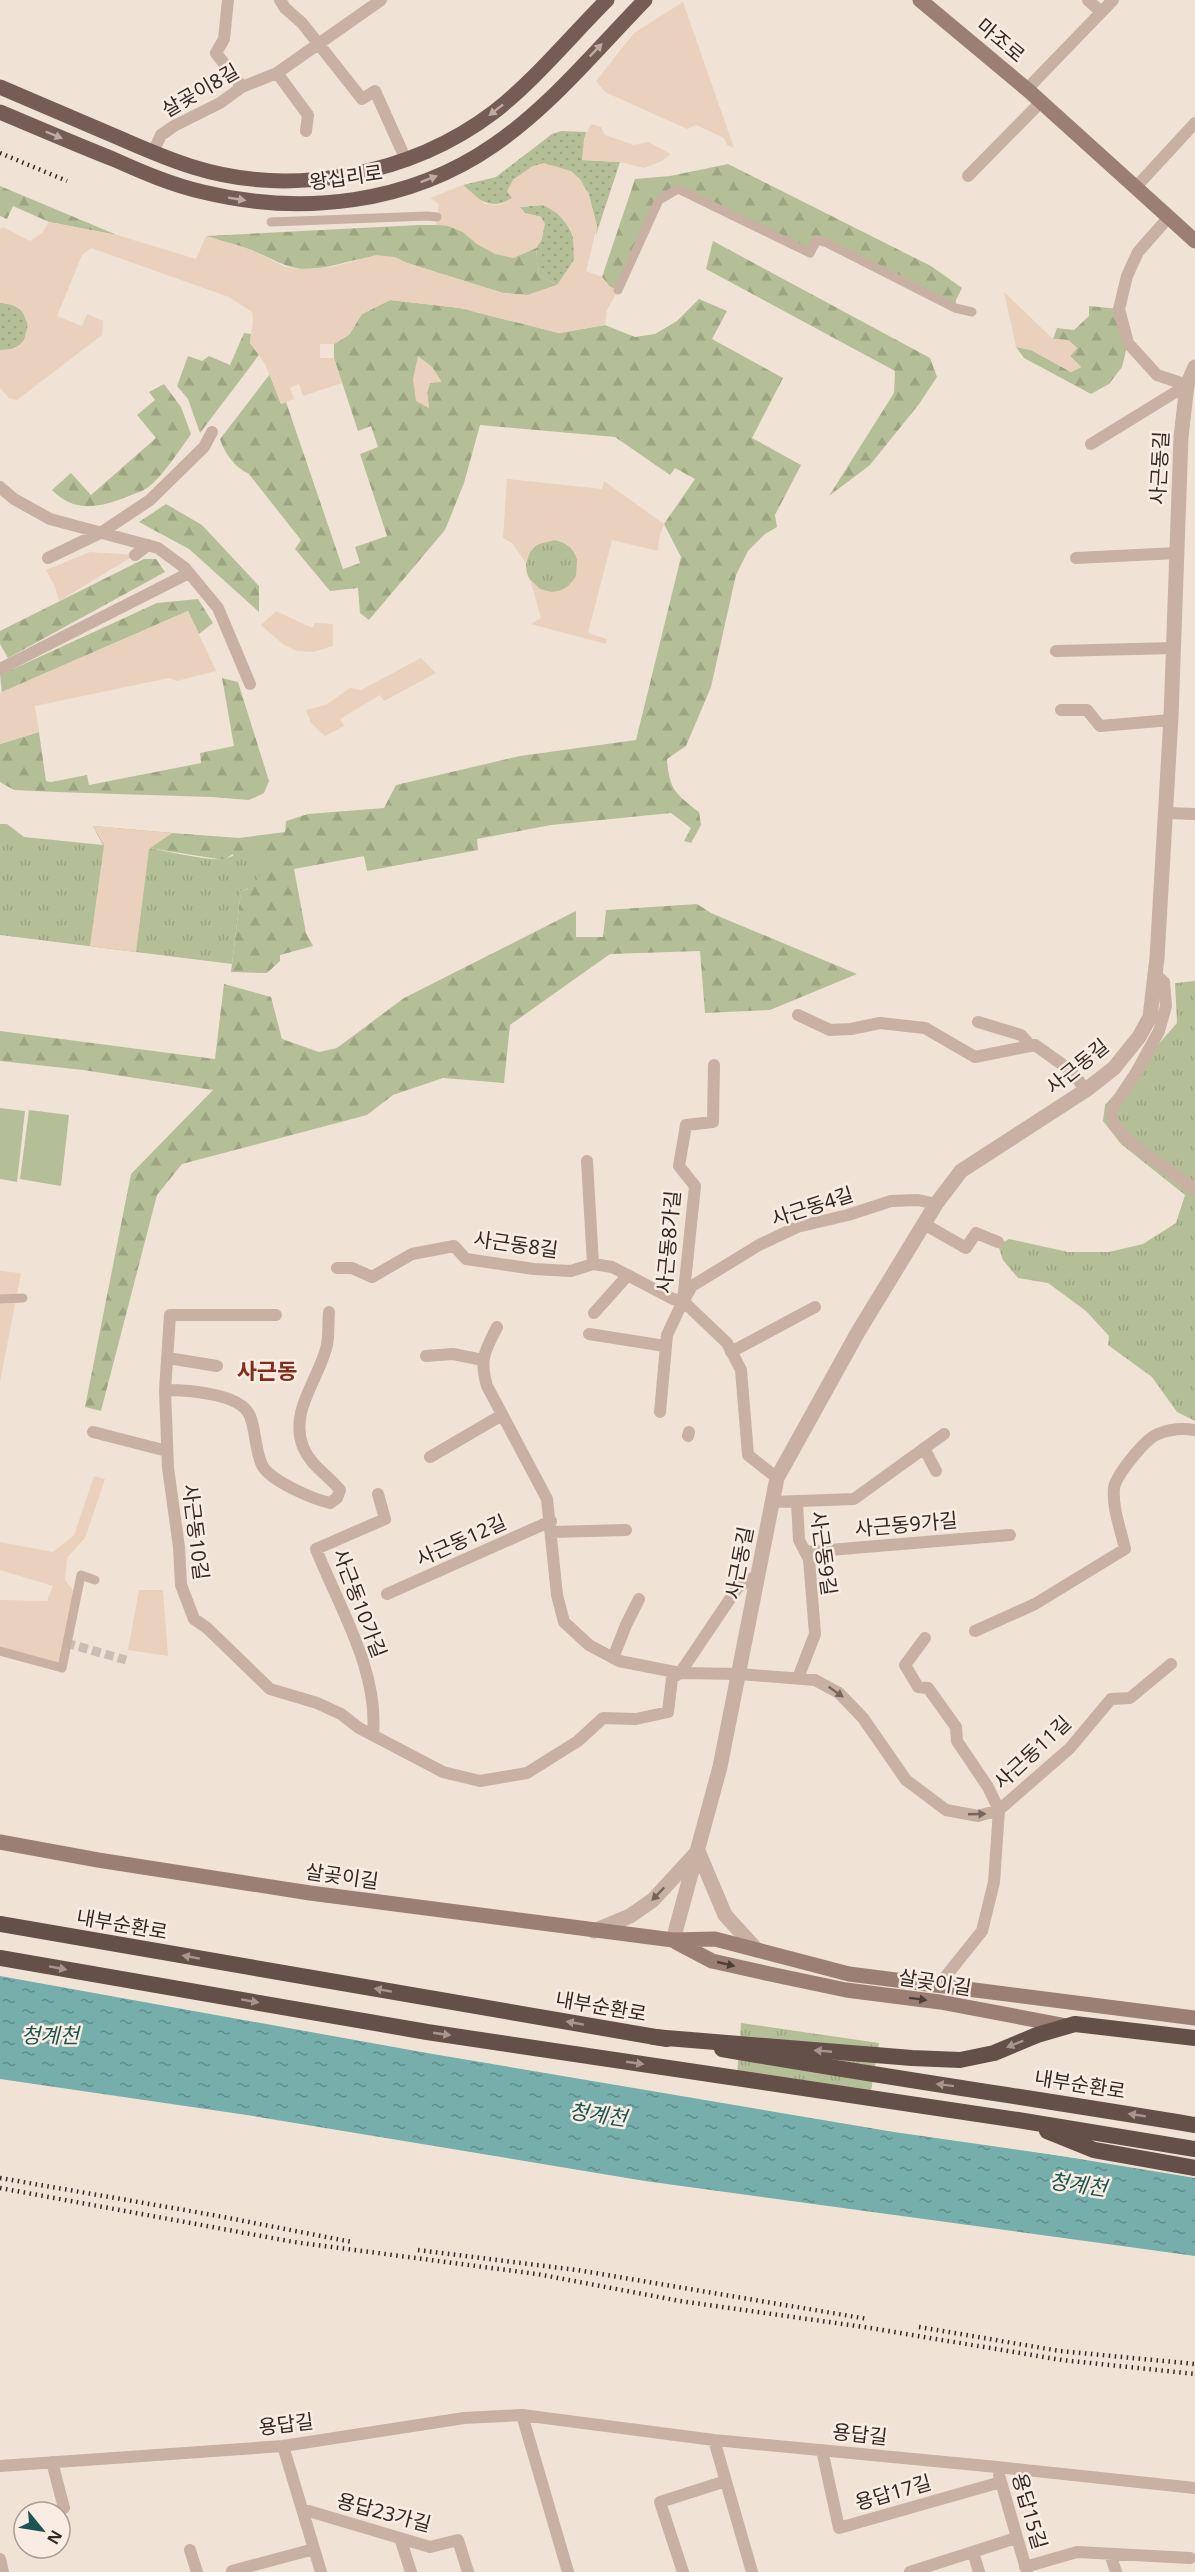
<svg xmlns="http://www.w3.org/2000/svg" width="1195" height="2572" font-family="'Noto Sans','Noto Sans KR',sans-serif">
  <style>
    .grass { fill: url(#grass-dots) }
    .forest { fill: url(#forest-firs); fill-rule: evenodd }
    .park { fill: url(#park-tufts) }
    .garden { fill: #b5bf97 }
    .plaza { fill: #e9d1bd }
    .water { fill: url(#water-ripples) }
    .pier { fill: #f1e2d6 }
    .lines { fill: none; stroke-linecap: round; stroke-linejoin: round }
    .pedestrian-tunnel { stroke: #cbbdb3; stroke-width: 9; stroke-dasharray: 9 4.5; stroke-linecap: butt }
    .pedestrian { stroke: #c8b0a3; stroke-width: 9 }
    .minor { stroke: #c8b0a3; stroke-width: 12 }
    .tertiary { stroke: #c8b0a3; stroke-width: 15 }
    .secondary { stroke: #9c7f74; stroke-width: 15 }
    .primary { stroke: #755d56; stroke-width: 15 }
    .trunk { stroke: #644f49; stroke-width: 16 }
    .rail { stroke: #332825; stroke-width: 4.5; stroke-dasharray: 1.5 4.5; stroke-linecap: butt }
    .trunk-bridge { stroke: #644f49; stroke-width: 16 }
    .oneway { fill: #beaca3 }
    .oneway2 { fill: #76655e }
    .oneway3 { fill: #a7968e }
    .oneway4 { fill: #4d3e39 }
    .labels { text-anchor: middle; dominant-baseline: central; stroke-width: 5; stroke-linejoin: round; paint-order: stroke }
    .street-label { font-size: 20px; fill: #332825; stroke: #f9ece2 }
    .water-label { font-size: 21px; font-style: italic; fill: #1b5453; stroke: #f9ece2 }
    .quarter-label { font-size: 22px; font-weight: bold; fill: #822c1e; stroke: #f9ece2 }
  </style>
  <defs>
    <pattern id="grass-dots" width="8" height="8" patternUnits="userSpaceOnUse" patternTransform="scale(1.5)"><rect width="8" height="8" fill="#b5bf97"/><path d="M2 2h.1M6 6h.1" fill="none" stroke="#9ca482" stroke-width="1.8" stroke-linecap="round"/></pattern>
    <pattern id="forest-firs" width="22" height="20" patternUnits="userSpaceOnUse" patternTransform="scale(1.5)"><rect width="22" height="20" fill="#b5bf97"/><path d="M5 1l3.5 6h-7zM16 11l3.5 6h-7z" fill="#9ca482"/></pattern>
    <pattern id="park-tufts" width="24" height="20" patternUnits="userSpaceOnUse" patternTransform="scale(1.5)"><rect width="24" height="20" fill="#b5bf97"/><path d="M3 7l-1-3M5 7V3M7 7l1-3M15 17l-1-3M17 17v-4M19 17l1-3" fill="none" stroke="#9ca482"/></pattern>
    <pattern id="water-ripples" width="26" height="14" patternUnits="userSpaceOnUse" patternTransform="scale(1.5)"><rect width="26" height="14" fill="#75aeab"/><path d="M2 4q2-2 4 0t4 0M15 11q2-2 4 0t4 0" fill="none" stroke="#618e8b"/></pattern>
  </defs>
  <rect width="100%" height="100%" fill="#f1e2d6"/>
  <!-- grass -->
  <path class="grass" d="M 561,131 L 586,132 L 582,160 L 620,162 L 596,235 L 597,226 L 588,192 L 533,166 L 513,180 L 512,198 C 492,211 478,201 463,185 L 496,177 L 552,134 Z
    M 543,205 C 563,211 582,240 573,262 C 570,270 563,278 557,285 L 539,275 L 536,248 L 542,239 L 541,217 L 525,213 L 519,207 Z
    M 0,303 C 38,302 36,354 0,350 Z"/>
  <!-- forest -->
  <path class="forest" d="M 728,164 L 931,266 L 962,288 L 956,300 L 955,308 L 817,241 L 810,253 L 678,189 L 659,200 L 618,290 L 610,287 L 602,277 L 635,179 L 670,176 Z
    M 0,186 L 117,235 L 49,222 L 13,206 L 7,219 L 0,216 Z
    M 419,225 L 448,225 L 463,232 L 477,244 L 513,258 L 536,248 L 539,275 L 557,285 L 528,295 L 503,293 L 407,263 C 375,247 346,266 312,269 C 288,271 273,258 251,250 C 236,244 221,241 206,236 Z
    M 713,241 L 930,358 L 937,377 L 919,404 L 870,465 L 829,496 L 894,393 L 895,371 L 706,269 Z
    M 699,299 L 727,311 L 712,339 L 783,378 L 752,438 L 801,465 L 775,515 L 777,527 L 765,534 L 748,551 L 736,575 L 711,687 L 686,746 L 667,759 C 669,790 676,794 699,812 L 701,825 L 691,843 L 684,841 L 691,828 L 671,813 L 551,825 L 477,839 L 478,850 L 367,871 L 364,856 L 294,869 L 306,933 L 313,946 L 280,955 L 280,961 L 267,973 L 231,972 L 241,891 L 248,889 L 233,854 L 224,860 L 149,848 L 172,833 L 239,838 L 285,832 L 286,821 L 308,814 L 384,808 L 396,785 L 520,756 L 636,740 L 681,557 L 664,524 L 695,479 L 675,468 L 670,475 L 615,437 L 480,425 L 464,483 L 445,530 L 369,620 L 360,613 L 358,588 L 330,591 L 295,549 L 301,540 L 248,473 C 235,468 224,452 220,439 L 270,374 L 281,404 L 286,402 L 343,569 L 360,563 L 355,547 L 387,536 L 360,454 L 378,447 L 371,426 L 358,431 L 334,358 L 334,344 L 349,334 L 362,314 L 390,300 L 460,308 L 559,333 L 605,325 L 635,337 L 655,334 L 677,321 ZM 418,357 L 432,367 L 441,381 L 430,383 L 427,392 L 429,408 Z
    M 1089,306 L 1119,309 L 1128,343 L 1122,367 L 1109,384 L 1091,394 L 1024,358 L 1016,347 L 1031,350 L 1071,372 L 1081,367 L 1070,356 L 1077,348 L 1068,340 L 1053,339 L 1057,328 L 1074,330 L 1089,316 Z
    M 244,333 L 251,334 L 250,343 L 259,355 L 200,433 L 188,399 L 177,386 L 188,356 L 202,361 L 209,356 L 230,365 Z
    M 164,384 L 181,407 L 191,434 C 181,448 161,479 147,488 C 142,492 135,493 129,496 C 101,507 75,514 52,490 L 71,473 L 91,495 L 156,438 L 137,415 L 155,400 L 149,392 Z
    M 166,504 L 202,525 L 259,586 L 259,612 L 189,549 L 139,522 Z
    M 144,559 L 156,559 L 165,572 L 8,658 L 0,644 L 0,631 Z
    M 198,599 L 213,623 L 199,634 L 188,611 L 2,692 L 0,675 L 157,603 Z
    M 222,678 L 238,682 L 269,781 L 264,793 L 249,800 L 211,797 L 56,792 L 14,790 L 0,782 L 0,744 L 39,732 L 46,781 L 51,782 L 87,775 L 89,785 L 201,763 L 200,753 L 234,746 Z
    M 697,904 L 711,913 L 857,974 L 770,1010 L 705,1013 L 700,951 L 610,954 L 510,1025 L 504,1083 L 443,1078 L 393,1095 L 367,1115 L 182,1164 L 157,1195 L 101,1411 L 85,1407 L 131,1174 L 213,1090 L 83,1070 L 0,1061 L 0,1031 L 215,1059 L 224,984 L 271,997 L 282,1039 L 319,1052 L 337,1048 L 404,998 L 576,911 L 576,937 L 603,937 L 606,910 Z"/>
  <!-- park -->
  <path class="park" d="M526 566a26 26 0 1 1 52 0a26 26 0 1 1-52 0Z
    M 0,824 L 7,824 L 24,837 L 103,845 L 93,826 L 172,833 L 149,848 C 165,851 210,861 223,859 C 233,858 238,850 249,853 C 272,858 260,887 241,891 L 232,964 L 0,935 Z
    M 1195,981 L 1195,1421 L 1177,1412 L 1152,1377 L 1108,1345 L 1109,1336 L 1086,1311 L 1048,1283 L 1018,1278 L 1003,1260 L 998,1245 L 1009,1239 L 1068,1252 L 1109,1252 L 1143,1244 L 1176,1223 L 1185,1195 L 1121,1144 L 1103,1121 L 1105,1105 L 1177,1023 L 1175,983 Z
    M 741,2023 L 879,2043 L 870,2097 L 737,2076 Z"/>
  <!-- garden -->
  <path class="garden" d="M 0,1108 L 25,1111 L 17,1182 L 0,1179 Z
    M 29,1110 L 69,1115 L 61,1186 L 20,1179 Z"/>
  <!-- plaza -->
  <path class="plaza" d="M 683,2 L 734,148 L 727,145 L 724,138 L 696,125 L 687,129 L 605,92 L 596,81 L 634,33 Z
    M 591,124 L 601,127 L 605,135 L 634,145 L 648,142 L 671,154 L 662,161 L 644,168 L 620,162 L 582,160 L 584,138 Z
    M 544,163 L 571,171 L 580,179 L 588,193 L 597,226 L 586,271 L 602,277 L 610,287 L 618,290 L 607,310 L 605,325 L 559,333 L 460,308 L 390,300 L 362,314 L 349,335 L 334,344 L 320,344 L 320,358 L 334,358 L 342,383 L 303,396 L 299,384 L 290,388 L 294,399 L 281,404 L 265,364 L 250,343 L 253,320 L 252,312 L 229,297 L 91,248 L 82,255 L 57,316 L 82,326 L 87,314 L 103,321 L 102,335 L 17,400 L 9,398 L 0,388 L 0,350 L 12,349 L 19,346 L 24,340 L 28,325 L 22,310 L 15,305 L 0,303 L 0,229 L 3,227 L 30,241 L 42,233 L 49,222 L 117,235 L 196,259 L 206,236 L 252,250 L 285,267 L 298,269 L 332,267 L 376,255 L 395,257 L 407,263 L 503,293 L 528,295 L 557,285 L 574,260 L 573,238 L 570,228 L 557,213 L 543,205 L 520,207 L 525,213 L 541,217 L 545,224 L 542,239 L 536,248 L 513,258 L 495,254 L 477,244 L 463,232 L 448,226 L 436,225 L 439,204 L 430,198 L 463,185 L 485,204 L 499,205 L 512,198 L 507,191 L 513,180 L 533,166 Z
    M 1004,292 L 1053,339 L 1068,340 L 1077,348 L 1070,356 L 1081,367 L 1071,372 L 1031,350 L 1016,347 Z
    M 418,356 L 432,367 L 441,382 L 430,383 L 427,392 L 429,408 L 416,401 L 413,379 Z
    M 507,479 L 602,489 L 604,481 L 664,524 L 659,538 L 658,551 L 612,540 L 588,633 L 607,639 L 606,644 L 531,624 L 541,618 L 530,579 L 540,589 L 551,592 L 560,591 L 568,586 L 576,577 L 577,559 L 574,551 L 565,543 L 555,540 L 536,545 L 530,552 L 526,563 L 512,543 L 503,538 Z
    M 90,552 L 135,555 L 59,601 L 55,587 L 46,570 Z
    M 188,611 L 216,671 L 177,681 L 169,678 L 35,706 L 39,732 L 0,744 L 0,693 Z
    M 276,611 L 312,628 L 315,623 L 333,624 L 333,646 L 313,652 L 297,651 L 284,645 L 261,625 Z
    M 421,658 L 436,673 L 384,701 L 380,695 L 340,719 L 344,726 L 325,736 L 311,723 L 306,710 L 326,705 L 350,688 L 361,690 Z
    M 93,826 L 172,833 L 149,849 L 136,952 L 90,946 L 104,845 Z
    M 0,1271 L 21,1273 L 0,1382 Z
    M 94,1476 L 105,1479 L 85,1538 L 67,1558 L 65,1580 L 76,1594 L 62,1668 L 0,1651 L 0,1600 L 47,1601 L 53,1586 L 0,1570 L 0,1542 L 53,1552 L 74,1535 Z
    M 139,1590 L 163,1590 L 168,1656 L 128,1650 Z"/>
  <!-- water -->
  <path class="water" d="M 0,1976 L 427,2053 L 894,2132 L 1195,2175 L 1195,2256 L 645,2181 L 247,2115 L 0,2079 Z"/>
  <!-- pier -->
  <path class="pier" d="M 935,2134 L 1195,2172 L 1195,2178 L 1013,2148 Z"/>
  <g class="lines">
    <!-- pedestrian-tunnel -->
    <path class="pedestrian-tunnel" d="M 66,1643 L 126,1660"/>
    <!-- pedestrian -->
    <path class="pedestrian" d="M 271,222 L 427,216 L 437,217
      M 618,290 L 659,200 L 678,189 L 810,253 L 817,240 L 827,243 L 955,308 L 972,312
      M 0,1299 L 23,1298
      M 0,1651 L 62,1668 L 81,1575 L 95,1580"/>
    <!-- minor -->
    <path class="minor" d="M 228,0 L 224,39 L 216,53 L 242,87
      M 280,0 L 285,8 L 302,23 L 362,99 L 375,91 L 406,160
      M 1088,0 L 1101,12
      M 277,73 L 308,115 L 306,131
      M 1027,89 L 1113,0
      M 153,152 L 161,135 L 174,126 L 220,103 L 242,87 L 277,73 L 381,0
      M 968,176 L 1041,102
      M 1135,188 L 1195,123
      M 1168,218 L 1138,252 L 1127,276 L 1119,309 L 1128,343 L 1157,375 L 1187,385
      M 1091,444 L 1187,385
      M 0,487 L 14,499 L 50,519 L 158,548 L 185,568 L 218,608 L 250,684
      M 135,555 L 148,545
      M 48,558 L 102,532 L 150,500 L 204,447 L 212,432
      M 1076,558 L 1177,553
      M 1056,651 L 1174,648
      M 0,669 L 189,573
      M 1061,710 L 1087,710 L 1100,726 L 1171,720
      M 1166,813 L 1195,814
      M 1155,974 L 1164,982 L 1166,1006 L 1159,1031 L 1137,1071 L 1114,1106 L 1112,1114 L 1114,1125 L 1130,1142 L 1195,1190
      M 798,1015 L 830,1030 L 851,1029 L 880,1023 L 925,1028 L 975,1057 L 1035,1045 L 1070,1070 L 1086,1090
      M 978,1022 L 1021,1035 L 1031,1046
      M 587,1161 L 593,1264
      M 924,1224 L 966,1248 L 976,1233 L 998,1242
      M 337,1268 L 352,1268 L 372,1277 L 412,1254 L 454,1246 L 466,1259 L 534,1269 L 571,1271 L 593,1264 L 612,1267 L 673,1299 L 683,1301 L 727,1343 L 741,1370 L 748,1455 L 777,1478
      M 684,1300 L 692,1286 L 759,1245 L 797,1227 L 848,1215 L 891,1201 L 918,1200 L 936,1204
      M 594,1313 L 628,1275
      M 276,1315 L 170,1315 L 165,1390 L 168,1468 L 179,1547 L 181,1585 L 194,1619 L 207,1628 L 270,1689 L 317,1703 L 341,1714 L 359,1728 L 443,1772 L 480,1781 L 527,1773 L 578,1741 L 603,1718 L 636,1719 L 668,1712 L 672,1678 L 680,1673 L 738,1587 L 758,1575
      M 497,1327 C 485,1351 479,1359 487,1386 L 547,1499 L 557,1595 L 564,1622 L 589,1645 L 619,1661 L 680,1673 L 739,1674 L 815,1680 L 839,1693 L 863,1718 L 906,1780 L 946,1810 L 978,1816 L 999,1810 L 1070,1748 L 1111,1699 L 1130,1698 L 1171,1664
      M 589,1334 L 665,1346
      M 731,1352 L 815,1307
      M 426,1356 L 453,1354 L 483,1360
      M 168,1358 L 217,1366
      M 165,1390 C 186,1390 241,1393 250,1416 C 256,1431 255,1450 262,1465 C 270,1481 313,1499 330,1503 L 337,1498 L 340,1490 C 328,1475 311,1466 303,1447 C 289,1410 319,1380 327,1345 C 329,1334 328,1323 329,1312
      M 660,1412 L 667,1335 L 683,1301 L 695,1186 L 679,1166 L 686,1125 L 713,1122 L 714,1065
      M 93,1432 L 167,1451
      M 688,1436 L 689,1432
      M 924,1448 L 936,1471
      M 430,1457 L 502,1415
      M 772,1502 L 854,1499 L 944,1434
      M 797,1503 L 799,1540 L 809,1559 L 815,1634 L 798,1678
      M 552,1532 L 626,1530
      M 805,1552 L 1010,1535
      M 387,1594 L 551,1521
      M 975,1631 L 1035,1604 L 1125,1549 C 1121,1530 1112,1508 1114,1488 C 1116,1475 1146,1438 1158,1434 C 1170,1429 1183,1428 1195,1430
      M 925,1638 L 905,1665 L 918,1687 L 928,1688 L 956,1727 L 957,1741 L 988,1787 L 999,1810
      M 613,1658 L 626,1625 L 639,1599
      M 373,1735 C 379,1671 339,1607 316,1549 L 385,1519 L 378,1494
      M 938,1986 L 982,1931 L 994,1882 L 999,1810
      M 522,2415 L 568,2572
      M 714,2440 L 752,2572
      M 283,2446 L 321,2572
      M 822,2450 L 839,2528 L 1001,2482
      M 52,2462 L 64,2508
      M 0,2466 L 283,2446 L 464,2418 L 522,2415 L 714,2440 L 997,2467 L 1195,2488
      M 999,2475 L 1027,2572
      M 302,2509 L 430,2547 L 458,2540 L 468,2572
      M 400,2538 L 411,2572
      M 190,2550 L 197,2572
      M 973,2552 L 979,2572
      M 1110,2554 L 1116,2572
      M 0,2559 L 3,2572
      M 1025,2567 L 1077,2552 L 1190,2558
      M 232,2571 L 314,2549
      M 683,2572 L 660,2502 L 726,2481
      M 910,2572 L 1016,2538"/>
    <!-- tertiary -->
    <path class="tertiary" d="M 594,1931 L 630,1916 L 653,1900 L 698,1851 L 725,1915 L 757,1950
      M 673,1940 L 720,1767 L 777,1478 L 858,1332 L 936,1204 L 961,1171 L 1086,1090 L 1114,1068 L 1139,1037 L 1150,1017 L 1157,958 L 1171,717 L 1181,437 L 1187,385 L 1195,367"/>
    <!-- secondary -->
    <path class="secondary" d="M 920,0 L 1029,91 L 1195,241
      M 0,1842 L 98,1860 L 310,1893 L 673,1940 L 715,1939 L 849,1974 L 1195,2018
      M 676,1942 L 712,1961 L 770,1974 L 846,1990 L 940,2002 L 1067,2026"/>
    <!-- primary -->
    <path class="primary" d="M 0,87 C 39,104 78,120 117,137 C 142,148 167,159 193,167 C 292,198 411,175 494,112 C 535,80 570,37 607,0
      M 0,112 C 38,128 75,144 113,159 C 142,172 172,185 203,192 C 302,216 409,204 494,145 C 551,106 597,49 645,0"/>
    <!-- trunk -->
    <path class="trunk" d="M 0,1924 L 667,2039
      M 0,1958 L 427,2032 L 1018,2120 L 1195,2149
      M 722,2049 C 879,2076 1037,2099 1195,2125
      M 1047,2131 L 1094,2150 L 1195,2168"/>
    <!-- rail -->
    <path class="rail" d="M 0,153 L 67,181
      M 0,2178 L 213,2215 L 352,2242
      M 0,2188 L 294,2242 L 537,2274 L 680,2301 L 864,2327 L 1062,2360 L 1195,2374
      M 418,2250 L 577,2270 L 868,2319
      M 919,2327 L 1060,2351 L 1195,2364"/>
    <!-- trunk-bridge -->
    <path class="trunk-bridge" d="M 654,2037 L 912,2058 L 960,2060 L 994,2053 L 1037,2035 L 1075,2024 L 1195,2038"/>
  </g>
  <!-- one-way arrows -->
  <defs><path id="oneway-solid" d="M-6-.8H1V-3.2L6.5 0L1 3.2V.8H-6Z" transform="scale(1.5)"/></defs>
  <g class="oneway">
    <use href="#oneway-solid" transform="translate(596 50) rotate(-46)"/>
    <use href="#oneway-solid" transform="translate(496 110) rotate(142)"/>
    <use href="#oneway-solid" transform="translate(54 135) rotate(23)"/>
    <use href="#oneway-solid" transform="translate(429 179) rotate(-21)"/>
    <use href="#oneway-solid" transform="translate(237 199) rotate(9)"/>
  </g>
  <g class="oneway2">
    <use href="#oneway-solid" transform="translate(836 1692) rotate(35)"/>
    <use href="#oneway-solid" transform="translate(977 1814) rotate(-2)"/>
    <use href="#oneway-solid" transform="translate(658 1894) rotate(134)"/>
  </g>
  <g class="oneway3">
    <use href="#oneway-solid" transform="translate(191 1957) rotate(-170)"/>
    <use href="#oneway-solid" transform="translate(58 1968) rotate(10)"/>
    <use href="#oneway-solid" transform="translate(383 1990) rotate(-170)"/>
    <use href="#oneway-solid" transform="translate(250 2001) rotate(10)"/>
    <use href="#oneway-solid" transform="translate(575 2023) rotate(-170)"/>
    <use href="#oneway-solid" transform="translate(442 2034) rotate(8)"/>
    <use href="#oneway-solid" transform="translate(1015 2044) rotate(158)"/>
    <use href="#oneway-solid" transform="translate(823 2051) rotate(-175)"/>
    <use href="#oneway-solid" transform="translate(635 2063) rotate(8)"/>
    <use href="#oneway-solid" transform="translate(945 2085) rotate(-173)"/>
    <use href="#oneway-solid" transform="translate(1137 2115) rotate(-171)"/>
  </g>
  <g class="oneway4">
    <use href="#oneway-solid" transform="translate(726 1964) rotate(13)"/>
    <use href="#oneway-solid" transform="translate(918 1999) rotate(7)"/>
  </g>
  <g class="labels">
    <!-- street labels -->
    <g class="street-label">
      <text transform="translate(1001 40) rotate(40)">마조로</text>
      <text transform="translate(200 90) rotate(-30)">살곶이8길</text>
      <text transform="translate(346 177) rotate(-8)">왕십리로</text>
      <text transform="translate(1159 468) rotate(-87)">사근동길</text>
      <text transform="translate(1077 1066) rotate(-39)">사근동길</text>
      <text transform="translate(812 1206) rotate(-18)">사근동4길</text>
      <text transform="translate(668 1242) rotate(-85)">사근동8가길</text>
      <text transform="translate(516 1244) rotate(8)">사근동8길</text>
      <text transform="translate(906 1524) rotate(-5)">사근동9가길</text>
      <text transform="translate(196 1532) rotate(83)">사근동10길</text>
      <text transform="translate(461 1540) rotate(-24)">사근동12길</text>
      <text transform="translate(824 1553) rotate(82)">사근동9길</text>
      <text transform="translate(739 1563) rotate(-79)">사근동길</text>
      <text transform="translate(360 1603) rotate(69)">사근동10가길</text>
      <text transform="translate(1032 1752) rotate(-43)">사근동11길</text>
      <text transform="translate(342 1876) rotate(8)">살곶이길</text>
      <text transform="translate(122 1924) rotate(10)">내부순환로</text>
      <text transform="translate(935 1982) rotate(9)">살곶이길</text>
      <text transform="translate(601 2006) rotate(10)">내부순환로</text>
      <text transform="translate(1080 2084) rotate(9)">내부순환로</text>
      <text transform="translate(286 2424) rotate(-7)">용답길</text>
      <text transform="translate(860 2434) rotate(6)">용답길</text>
      <text transform="translate(893 2492) rotate(-16)">용답17길</text>
      <text transform="translate(1030 2511) rotate(74)">용답15길</text>
      <text transform="translate(384 2512) rotate(15)">용답23가길</text>
    </g>
    <!-- water labels -->
    <g class="water-label">
      <text x="50" y="2035">청계천</text>
      <text transform="translate(598 2114) rotate(8)">청계천</text>
      <text transform="translate(1078 2184) rotate(8)">청계천</text>
    </g>
    <!-- quarter labels -->
    <g class="quarter-label">
      <text x="267" y="1370">사근동</text>
    </g>
  </g>
  <!-- north arrow -->
  <g transform="translate(42 2530) rotate(120)"><circle r="28" fill="#f9ece2" stroke="#aa9e96" stroke-width="1.5"/>
  <path d="M0-4.5L10 22L0 15L-10 22Z" fill="#1b5453"/>
  <text y="-9" font-size="16" font-weight="bold" text-anchor="middle" fill="#332825">N</text>
  </g>
</svg>
